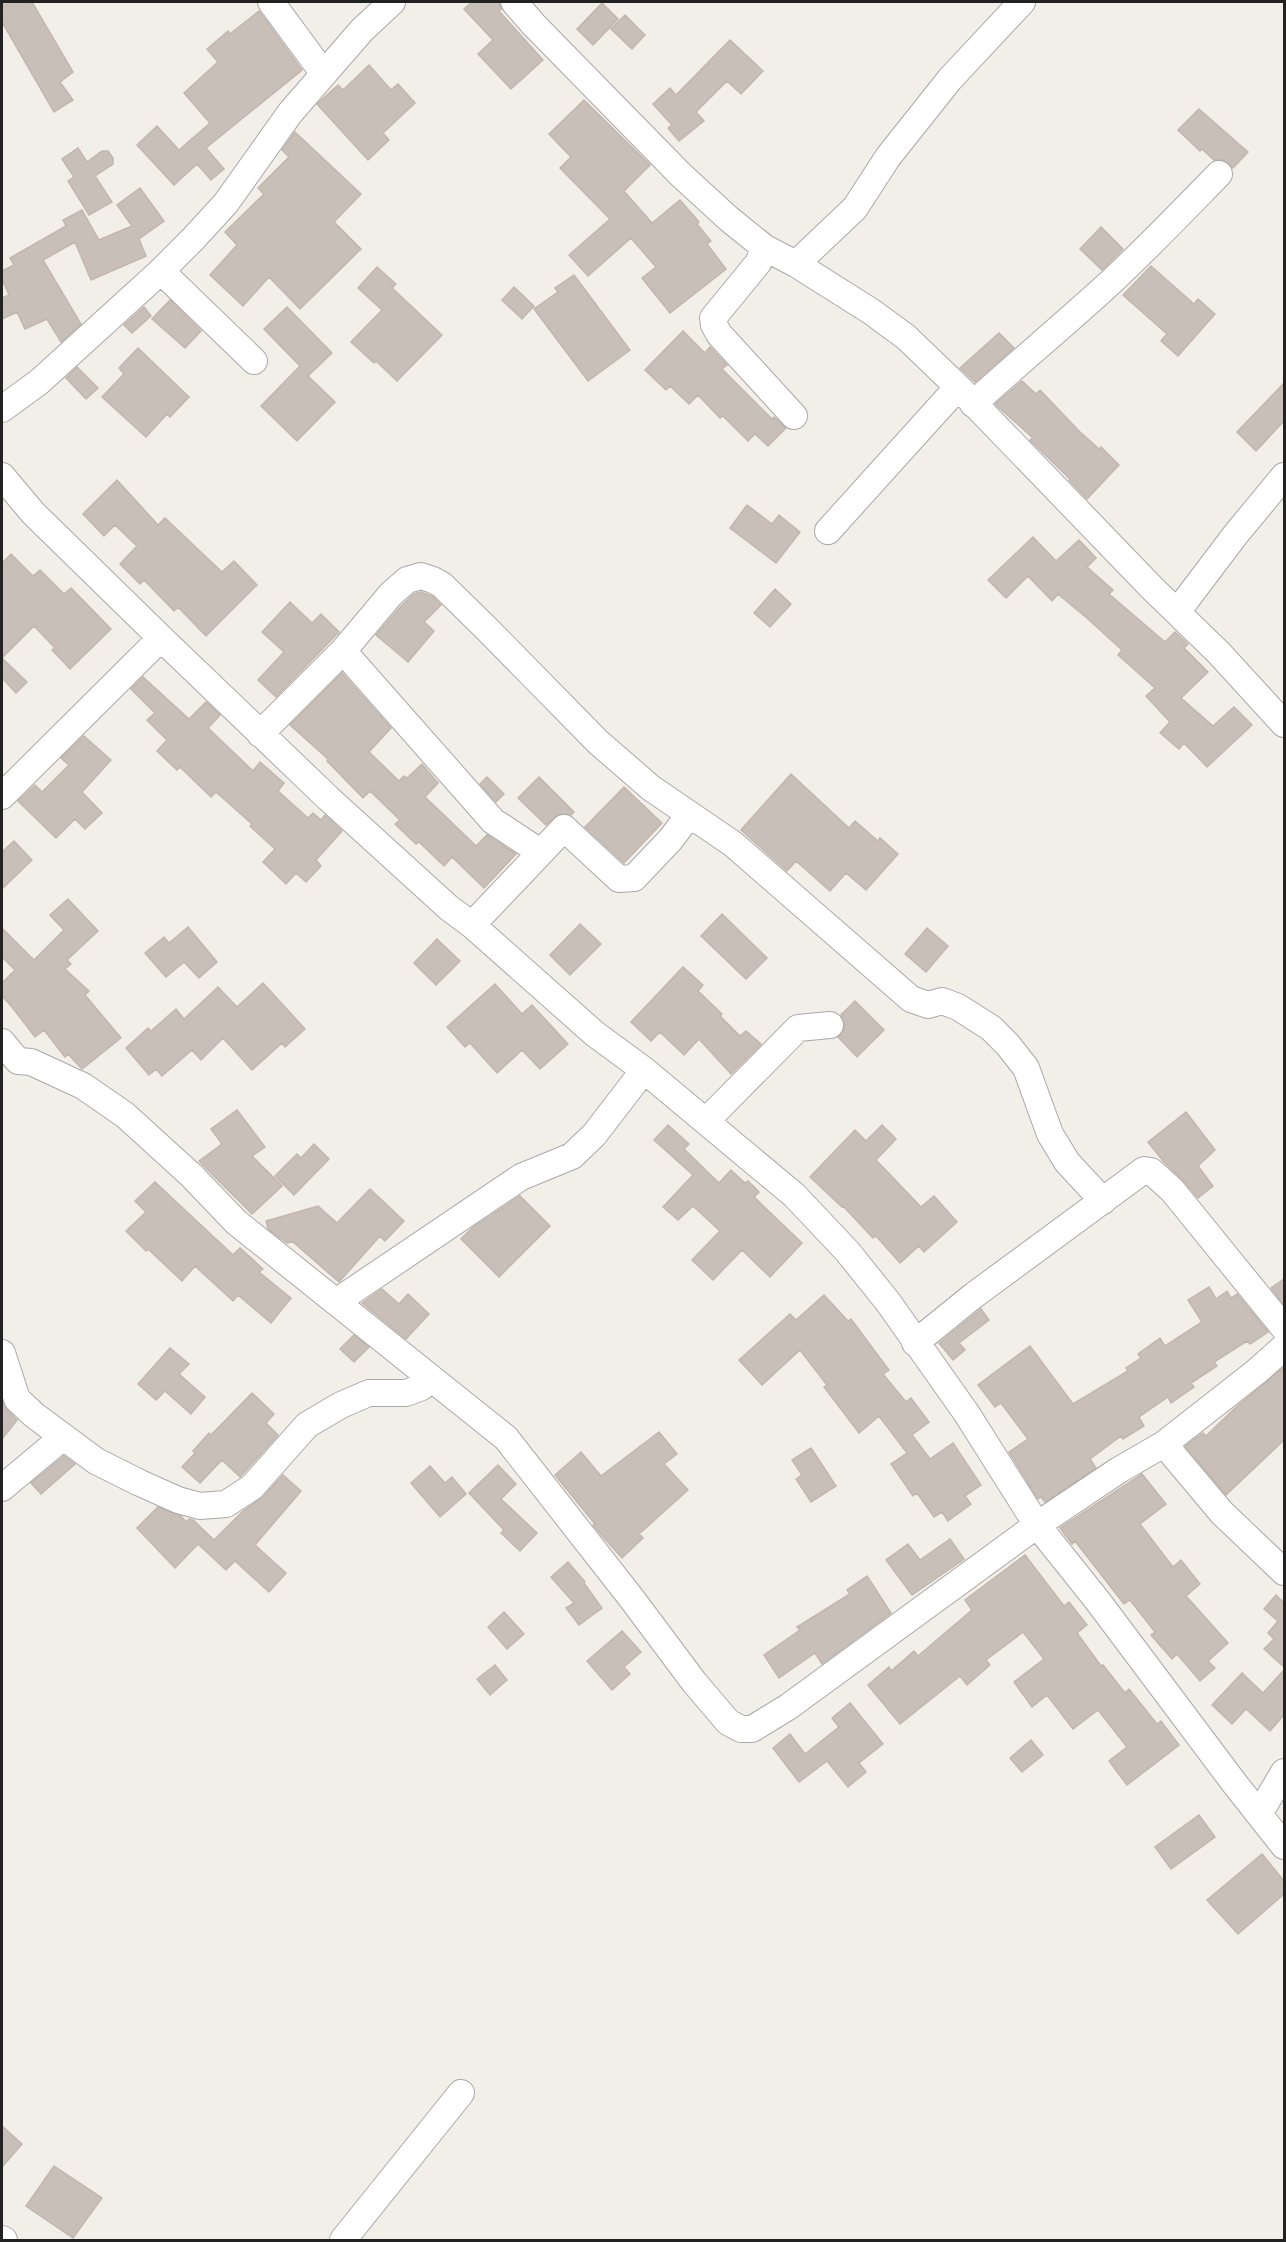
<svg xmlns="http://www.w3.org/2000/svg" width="1286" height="2242" font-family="'Open Sans',sans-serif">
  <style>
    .building { fill: #c7bfb8; stroke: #c4b6ab; stroke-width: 1.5 }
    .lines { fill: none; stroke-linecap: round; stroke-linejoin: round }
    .minor-casing { stroke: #a9a9a9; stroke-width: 28 }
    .minor { stroke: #fff; stroke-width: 26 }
  </style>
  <rect width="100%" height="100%" fill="#f2efe9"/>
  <!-- building -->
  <path class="building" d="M 2,2 L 32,2 L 73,72 L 60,82 L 73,100 L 54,112 L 2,22 Z
    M 472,2 L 499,2 L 501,9 L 499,11 L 543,60 L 511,89 L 478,54 L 493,40 L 464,9 Z
    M 602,3 L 618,19 L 593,45 L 577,29 Z
    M 259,11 L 302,70 L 206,148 L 224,169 L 211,180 L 197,164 L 174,185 L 137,145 L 157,126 L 179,150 L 210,123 L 184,93 L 218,62 L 207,49 L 228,31 L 230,34 Z
    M 625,15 L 645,35 L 632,49 L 611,29 Z
    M 730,40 L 763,71 L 741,94 L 727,81 L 696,112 L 704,121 L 679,141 L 668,128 L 672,125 L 653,104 L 670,88 L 676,95 Z
    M 369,65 L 391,90 L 398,84 L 415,103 L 383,133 L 389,140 L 368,160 L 317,104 L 338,85 L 343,90 Z
    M 584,100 L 650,165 L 624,191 L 652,223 L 680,200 L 699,222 L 697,224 L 711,241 L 707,244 L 726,269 L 670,313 L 642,278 L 656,267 L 631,238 L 588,276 L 569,255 L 610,219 L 560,168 L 571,157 L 549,134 Z
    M 1199,109 L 1248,152 L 1233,168 L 1223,160 L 1214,160 L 1202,149 L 1200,151 L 1178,130 Z
    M 295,132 L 361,194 L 334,222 L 361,249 L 300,309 L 269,277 L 243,306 L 210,275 L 237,245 L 225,232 L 264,194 L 258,188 L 289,157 L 282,150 Z
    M 78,148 L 87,162 L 102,151 L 108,151 L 113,158 L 113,164 L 95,176 L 112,202 L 89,215 L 68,181 L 74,177 L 62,159 Z
    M 140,188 L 164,221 L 139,239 L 146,256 L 91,280 L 75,242 L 43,260 L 81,324 L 61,342 L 47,319 L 25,329 L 17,312 L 2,319 L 2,298 L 9,295 L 2,279 L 2,271 L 14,265 L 10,258 L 66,226 L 63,220 L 82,210 L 99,240 L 132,226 L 117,205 Z
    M 1101,227 L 1123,249 L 1102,270 L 1080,249 Z
    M 1151,266 L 1194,304 L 1198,299 L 1215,314 L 1178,356 L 1161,341 L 1167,334 L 1123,295 Z
    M 377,267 L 396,284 L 392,288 L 442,335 L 397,381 L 376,361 L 374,363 L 351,342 L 382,310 L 358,288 Z
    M 574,275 L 630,350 L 588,381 L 534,309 L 558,292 L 555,288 Z
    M 514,287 L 534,306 L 522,319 L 502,300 Z
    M 170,300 L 201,331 L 185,348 L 152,319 Z
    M 144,307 L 151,316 L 132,333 L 124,325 Z
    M 287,307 L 332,353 L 308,376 L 335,402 L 297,441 L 261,406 L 300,366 L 264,329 Z
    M 683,331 L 705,353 L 710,347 L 727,365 L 722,369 L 772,419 L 774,417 L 786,428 L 768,446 L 755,434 L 748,441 L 723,416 L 720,418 L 698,395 L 689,404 L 670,386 L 666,390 L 645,370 Z
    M 999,333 L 1014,348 L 975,382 L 960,368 Z
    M 138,348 L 189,397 L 170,417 L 167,414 L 146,437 L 102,397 L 124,374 L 119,368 Z
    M 77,367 L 98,388 L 86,399 L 66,378 Z
    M 1022,381 L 1036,394 L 1040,390 L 1079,431 L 1099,449 L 1101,447 L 1119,465 L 1087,499 L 1069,480 L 1070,479 L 1030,440 L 1033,438 L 995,404 Z
    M 1284,383 L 1284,421 L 1256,451 L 1237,432 Z
    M 117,480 L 158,525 L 165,518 L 222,572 L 234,561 L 257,585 L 206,636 L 178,607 L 174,611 L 144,580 L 140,584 L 120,564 L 137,546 L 115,525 L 104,536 L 83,514 Z
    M 747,505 L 772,524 L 779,515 L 800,532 L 776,563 L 730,528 Z
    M 1033,537 L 1056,561 L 1079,540 L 1096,558 L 1087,567 L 1113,590 L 1109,594 L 1165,642 L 1175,632 L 1188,644 L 1184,648 L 1208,672 L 1181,698 L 1213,726 L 1234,707 L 1252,725 L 1207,767 L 1184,743 L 1179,749 L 1160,733 L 1170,722 L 1146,696 L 1155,688 L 1118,655 L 1122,650 L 1088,619 L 1058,594 L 1052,601 L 1028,576 L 1006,598 L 988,580 Z
    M 11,554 L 33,576 L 40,570 L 64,594 L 71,588 L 111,629 L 70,669 L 52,650 L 55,648 L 34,626 L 2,658 L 27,682 L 16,693 L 2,678 L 2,563 Z
    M 775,589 L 791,604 L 770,627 L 754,613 Z
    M 421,592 L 433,597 L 441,605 L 424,622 L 434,631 L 408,662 L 376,635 L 402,605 L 414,594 Z
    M 290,602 L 312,623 L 321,614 L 339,632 L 276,697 L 258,680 L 284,652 L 262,632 Z
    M 342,673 L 391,728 L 369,752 L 399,781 L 404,776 L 407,778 L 422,764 L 438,783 L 425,797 L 444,815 L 476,846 L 487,835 L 516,854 L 484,888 L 452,857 L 444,866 L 419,842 L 416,844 L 395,824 L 400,820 L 370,791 L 363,798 L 327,761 L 328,759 L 290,725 Z
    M 143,677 L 189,719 L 206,702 L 220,715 L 208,728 L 253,771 L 260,762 L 284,783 L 278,791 L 308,818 L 313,813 L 321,820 L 325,815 L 342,831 L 316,860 L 321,866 L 306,882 L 296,873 L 286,884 L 263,862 L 275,849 L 250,826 L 252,824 L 216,792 L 211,797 L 180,767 L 177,770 L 157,751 L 167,740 L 147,720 L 155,713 L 131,689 Z
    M 84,736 L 111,760 L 82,792 L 102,813 L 85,829 L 75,819 L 56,838 L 18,801 L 35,785 L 42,792 L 69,765 L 61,758 Z
    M 791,774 L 849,828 L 855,821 L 878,841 L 880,838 L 898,854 L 866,890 L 846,873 L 830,891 L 796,861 L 787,871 L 741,830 Z
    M 487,777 L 504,794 L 496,802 L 480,784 Z
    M 539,777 L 574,812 L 571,815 L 559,814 L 546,825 L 518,798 Z
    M 624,787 L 662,823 L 624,863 L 585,827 Z
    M 14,841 L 32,860 L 2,889 L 2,852 Z
    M 68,899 L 98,931 L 67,960 L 71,964 L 65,969 L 89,991 L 85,995 L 121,1038 L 82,1069 L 68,1054 L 65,1057 L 44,1030 L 35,1037 L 12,1007 L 2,996 L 2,983 L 15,970 L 2,957 L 2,928 L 34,960 L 64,930 L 50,915 Z
    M 722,914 L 767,958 L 746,979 L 701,936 Z
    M 580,924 L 601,944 L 570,975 L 550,955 Z
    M 188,927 L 217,962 L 199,978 L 184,962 L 166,977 L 145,953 L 164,937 L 169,943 Z
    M 927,928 L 948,946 L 926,972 L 905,954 Z
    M 437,939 L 460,961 L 436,985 L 414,963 Z
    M 683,967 L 703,985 L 698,991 L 722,1014 L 720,1016 L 740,1036 L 746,1031 L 761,1044 L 731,1074 L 699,1039 L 684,1055 L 660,1032 L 651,1041 L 631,1022 Z
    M 263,983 L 305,1029 L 285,1047 L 282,1043 L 252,1070 L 223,1038 L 201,1060 L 192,1050 L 162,1076 L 156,1069 L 149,1075 L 126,1048 L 148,1028 L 151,1031 L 176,1009 L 184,1019 L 218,987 L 237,1007 Z
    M 495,984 L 522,1014 L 532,1005 L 568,1044 L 540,1069 L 522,1050 L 497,1073 L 470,1043 L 465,1047 L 447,1027 Z
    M 855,1001 L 884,1030 L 857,1057 L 838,1037 L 843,1032 L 845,1024 L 841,1015 Z
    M 237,1110 L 265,1147 L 252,1156 L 282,1186 L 252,1214 L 199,1161 L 222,1144 L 211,1129 Z
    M 1186,1112 L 1215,1150 L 1198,1166 L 1213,1186 L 1198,1198 L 1182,1179 L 1164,1162 L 1148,1142 Z
    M 668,1125 L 689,1144 L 684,1149 L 719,1183 L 731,1170 L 745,1183 L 748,1181 L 759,1192 L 754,1197 L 802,1243 L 770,1277 L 742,1250 L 713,1280 L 692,1260 L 720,1231 L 693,1206 L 678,1220 L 663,1207 L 693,1175 L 654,1140 Z
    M 882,1125 L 896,1139 L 876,1160 L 921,1207 L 934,1196 L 957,1222 L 924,1252 L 919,1246 L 900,1263 L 876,1236 L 873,1238 L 843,1206 L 842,1207 L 810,1177 L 855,1130 L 866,1141 Z
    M 314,1144 L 329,1159 L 294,1195 L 275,1176 L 297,1154 L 301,1158 Z
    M 155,1182 L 233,1255 L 240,1248 L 263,1269 L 259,1272 L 291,1298 L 271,1323 L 238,1295 L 233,1301 L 195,1266 L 182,1281 L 148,1249 L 146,1251 L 126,1231 L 146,1212 L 135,1201 Z
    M 370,1189 L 404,1221 L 385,1241 L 380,1236 L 339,1282 L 293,1242 L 287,1243 L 268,1229 L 266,1221 L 318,1206 L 337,1223 Z
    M 520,1196 L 550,1226 L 499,1277 L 461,1239 L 472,1228 Z
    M 1284,1279 L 1284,1305 L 1271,1288 Z
    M 1209,1287 L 1216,1299 L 1227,1291 L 1231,1298 L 1237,1294 L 1268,1332 L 1250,1344 L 1247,1341 L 1214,1362 L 1217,1366 L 1191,1383 L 1194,1387 L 1171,1403 L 1168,1397 L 1139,1417 L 1144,1426 L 1123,1439 L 1121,1436 L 1090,1459 L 1096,1468 L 1045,1502 L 1041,1497 L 1038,1499 L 1009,1452 L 1028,1439 L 1001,1403 L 995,1407 L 978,1385 L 1030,1346 L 1073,1404 L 1128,1371 L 1126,1368 L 1141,1358 L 1138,1354 L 1160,1338 L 1165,1346 L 1202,1322 L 1188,1300 Z
    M 382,1289 L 399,1304 L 408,1294 L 429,1314 L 406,1339 L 362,1303 Z
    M 824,1295 L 848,1321 L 851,1319 L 889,1370 L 883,1374 L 906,1402 L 911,1398 L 929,1422 L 912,1435 L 930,1459 L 953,1443 L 981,1485 L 965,1496 L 971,1504 L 948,1521 L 942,1512 L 934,1517 L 917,1493 L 913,1496 L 891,1464 L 907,1453 L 879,1416 L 859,1433 L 824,1387 L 827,1385 L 800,1350 L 762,1385 L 739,1360 L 790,1314 L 796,1320 Z
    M 981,1309 L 989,1320 L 959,1343 L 965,1350 L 953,1360 L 939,1343 Z
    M 354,1335 L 369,1347 L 354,1362 L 340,1349 Z
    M 170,1348 L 189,1364 L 179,1374 L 205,1397 L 191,1414 L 165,1391 L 156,1400 L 138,1384 Z
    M 1284,1367 L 1284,1440 L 1226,1495 L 1185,1446 L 1203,1433 L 1206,1436 L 1235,1408 Z
    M 252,1393 L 274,1414 L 266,1423 L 278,1435 L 240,1477 L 222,1460 L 200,1483 L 182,1467 L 195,1453 L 193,1451 L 209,1433 L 211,1435 Z
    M 2,1400 L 6,1409 L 17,1420 L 2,1439 Z
    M 659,1432 L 677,1454 L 664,1464 L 688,1490 L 639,1534 L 643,1538 L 622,1558 L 604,1538 L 593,1525 L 595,1524 L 555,1475 L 581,1452 L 601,1476 Z
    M 811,1448 L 836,1486 L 811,1502 L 796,1479 L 802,1475 L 792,1460 Z
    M 64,1456 L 75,1464 L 41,1494 L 31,1483 Z
    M 498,1465 L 516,1484 L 501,1499 L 537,1533 L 520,1551 L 501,1533 L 504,1530 L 469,1493 Z
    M 430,1466 L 445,1483 L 452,1477 L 466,1494 L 440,1517 L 411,1483 Z
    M 1142,1474 L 1166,1504 L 1140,1524 L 1173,1567 L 1181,1560 L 1200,1584 L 1186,1596 L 1228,1643 L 1208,1661 L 1215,1668 L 1200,1681 L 1177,1654 L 1172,1659 L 1151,1635 L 1155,1632 L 1130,1600 L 1124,1604 L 1075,1541 L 1072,1544 L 1060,1528 Z
    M 283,1475 L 301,1491 L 255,1545 L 286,1573 L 269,1592 L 235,1561 L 226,1570 L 198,1544 L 175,1568 L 137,1528 L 158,1507 L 181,1516 L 186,1522 L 189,1519 L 193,1520 L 214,1540 L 243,1511 L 263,1497 Z
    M 950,1539 L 964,1559 L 912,1595 L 886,1560 L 908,1544 L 920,1560 Z
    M 1025,1555 L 1064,1606 L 1069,1602 L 1087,1625 L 1077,1633 L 1101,1666 L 1103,1665 L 1125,1693 L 1129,1689 L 1157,1724 L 1161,1721 L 1179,1745 L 1127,1785 L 1109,1761 L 1127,1747 L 1098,1710 L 1073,1729 L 1047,1695 L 1032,1707 L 1014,1682 L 1044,1659 L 1023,1632 L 986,1660 L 990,1665 L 967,1685 L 960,1676 L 900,1724 L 868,1685 L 889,1667 L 891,1671 L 914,1651 L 918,1656 L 972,1610 L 965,1600 Z
    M 568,1562 L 585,1582 L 584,1583 L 602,1608 L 579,1625 L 566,1608 L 574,1603 L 551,1577 Z
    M 867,1576 L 891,1613 L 822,1664 L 815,1653 L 779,1678 L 764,1655 L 800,1630 L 797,1627 L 850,1594 L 847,1590 Z
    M 1276,1595 L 1284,1603 L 1284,1667 L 1264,1649 L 1274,1639 L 1268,1633 L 1278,1621 L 1264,1609 Z
    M 504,1612 L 524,1634 L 507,1649 L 488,1627 Z
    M 622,1631 L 641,1652 L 624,1667 L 630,1674 L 612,1690 L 587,1661 Z
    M 495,1665 L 507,1680 L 490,1695 L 477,1679 Z
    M 1284,1670 L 1284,1715 L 1270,1731 L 1246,1709 L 1232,1724 L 1212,1705 L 1242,1673 L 1263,1693 Z
    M 850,1703 L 883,1744 L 859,1763 L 866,1772 L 848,1787 L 827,1761 L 799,1782 L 773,1748 L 790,1734 L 805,1754 L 839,1727 L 832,1718 Z
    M 1031,1740 L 1043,1755 L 1022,1772 L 1010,1758 Z
    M 1199,1815 L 1215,1837 L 1171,1869 L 1155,1847 Z
    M 1262,1854 L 1284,1881 L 1284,1894 L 1238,1934 L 1207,1900 Z
    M 2,2126 L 22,2144 L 2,2167 Z
    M 54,2166 L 102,2198 L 73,2238 L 26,2206 Z"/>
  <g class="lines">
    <!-- minor casing -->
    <g class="minor-casing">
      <path id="minor" d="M 271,2 L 324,74
        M 514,2 L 534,25 L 681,175 L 729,219 L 765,248 L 796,264 L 872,312 L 906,337 L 958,387 L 1152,588 L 1219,653 L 1284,724
        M 765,248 L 758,263 L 713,318 L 714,325 L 719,334 L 794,416
        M 796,264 L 855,208 L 888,157 L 950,79 L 1022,2
        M 161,271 L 254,361
        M 973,404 C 1015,366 1059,329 1101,291 C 1142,254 1180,214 1219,174
        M 2,409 L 39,382 L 161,271 L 193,239 L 226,203 L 290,113 L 362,30 L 392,2
        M 2,476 L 33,513 L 161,638 L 328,798 L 449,908 L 472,925 L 595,1034 L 644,1070 L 794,1195 L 847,1251 L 888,1302 L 967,1414 L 1037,1525 L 1097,1600 L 1235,1784 L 1284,1846
        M 828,531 L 958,387
        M 1177,612 L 1236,534 L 1284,476
        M 343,651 L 493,821 L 540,852
        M 260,734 L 343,651 L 391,594 L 407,580 L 421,576 L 433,580 L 442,585 L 488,630 L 598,742 L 651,788 L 733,844 L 911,999 L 928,1005 L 942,1001 L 958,1007 L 991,1028 L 1008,1045 L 1026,1068 L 1050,1134 L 1067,1162 L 1103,1201
        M 2,796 L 161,638
        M 472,925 L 564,828 L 619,879 L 634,878 L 671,839 L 689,815
        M 2,1042 L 18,1061 L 31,1062 L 83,1086 L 125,1115 L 192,1176 L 236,1222 L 506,1438 L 632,1599 L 694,1682 L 728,1722 L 741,1729 L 752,1729 L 788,1707 L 1037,1525 L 1119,1470 L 1164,1444 L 1256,1372 L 1284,1347
        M 706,1121 L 798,1028 L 830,1025
        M 336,1302 L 521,1177 L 572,1156 L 594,1135 L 644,1070
        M 915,1343 L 973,1296 L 1144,1170 L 1151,1171 L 1172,1190 L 1284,1328
        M 2,1353 L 17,1399 L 34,1415 L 96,1461 L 140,1483 L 178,1500 L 200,1506 L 226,1504 L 252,1487 L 307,1425 L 341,1405 L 369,1393 L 406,1393 L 422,1387 L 430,1377
        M 1164,1444 L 1222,1513 L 1284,1572
        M 2,1488 L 63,1437
        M 1259,1814 L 1284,1772
        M 2,2239 L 4,2240
        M 343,2240 L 461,2093"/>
    </g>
    <!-- minor -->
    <use href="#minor" class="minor"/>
  </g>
  <!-- border -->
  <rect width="1286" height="2242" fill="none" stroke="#222222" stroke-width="6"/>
</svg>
